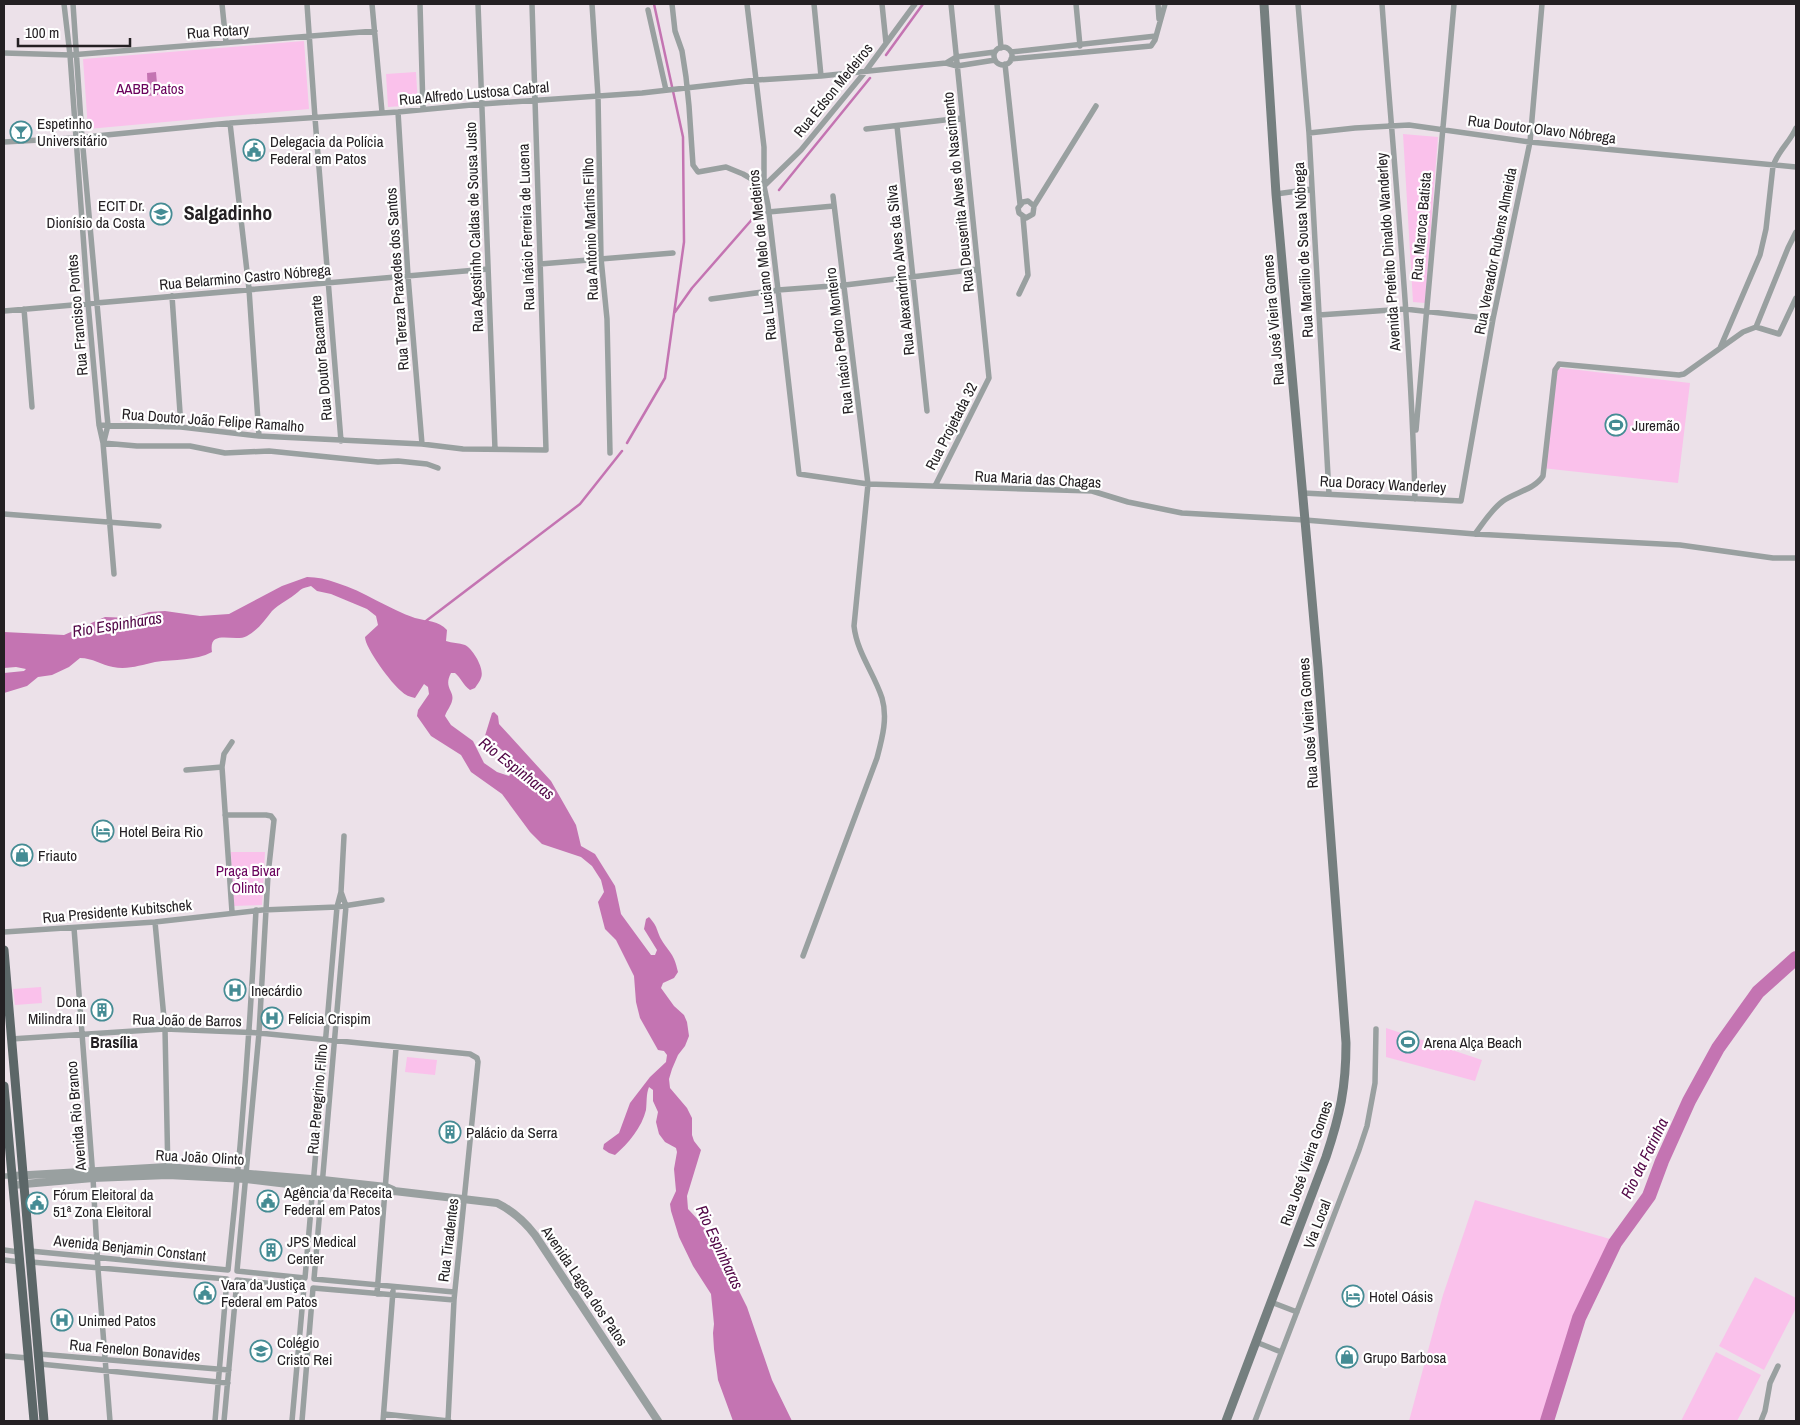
<svg xmlns="http://www.w3.org/2000/svg" width="1800" height="1425" font-family="'Archivo Narrow',sans-serif">
  <style>
    .green { fill: #fac1eb }
    .water { fill: #c474b2 }
    .lines { fill: none; stroke-linecap: round; stroke-linejoin: round }
    .stream { stroke: #c474b2; stroke-width: 2.5 }
    .river { stroke: #c474b2; stroke-width: 14 }
    .minor { stroke: #99a0a0; stroke-width: 5.5 }
    .tertiary { stroke: #99a0a0; stroke-width: 8 }
    .secondary { stroke: #757f7f; stroke-width: 9 }
    .primary { stroke: #5c6768; stroke-width: 9 }
    .labels { text-anchor: middle; dominant-baseline: central; stroke-width: 4.5; stroke-linejoin: round; paint-order: stroke }
    .street-label { font-size: 15px; fill: #242023; stroke: #fff }
    .park-label { font-size: 15px; fill: #6a025c; stroke: #fff }
    .poi-label { font-size: 15px; fill: #242023; stroke: #fff; text-anchor: start }
    .water-label { font-size: 16px; font-style: italic; fill: #520747; stroke: #fff }
    .neighbourhood-label { font-size: 16px; font-weight: bold; fill: #242023; stroke: #fff }
    .district-label { font-size: 20px; font-weight: bold; fill: #242023; stroke: #fff }
  </style>
  <rect width="100%" height="100%" fill="#ece1e9"/>
  <!-- green -->
  <path class="green" d="M 304,41 L 309,109 L 88,129 L 83,59 Z
    M 416,72 L 418,105 L 388,107 L 386,74 Z
    M 1403,134 L 1438,137 L 1425,303 L 1413,302 Z
    M 1553,367 L 1690,383 L 1678,483 L 1542,468 Z
    M 231,852 L 265,852 L 262,905 L 233,906 Z
    M 41,987 L 42,1003 L 15,1005 L 13,989 Z
    M 1386,1028 L 1482,1060 L 1475,1081 L 1386,1057 Z
    M 407,1057 L 437,1060 L 435,1075 L 405,1072 Z
    M 1475,1200 L 1610,1239 L 1570,1328 L 1544,1421 L 1409,1421 L 1443,1295 Z
    M 1755,1277 L 1796,1298 L 1796,1308 L 1764,1370 L 1719,1346 Z
    M 1716,1352 L 1761,1375 L 1737,1421 L 1681,1421 Z"/>
  <!-- water -->
  <path class="water" d="M 156,72 L 158,95 L 148,96 L 147,73 Z
    M 307,577 C 317,577 327,579 337,583 C 364,591 388,609 415,618 C 427,621 439,621 447,630 L 446,641 C 452,643 459,643 465,645 C 473,649 485,669 481,678 C 480,681 477,685 475,688 L 470,690 C 463,685 461,678 455,673 L 451,673 C 443,688 455,691 452,701 C 451,706 447,710 445,716 L 451,725 L 473,741 L 484,763 L 497,772 L 509,776 L 516,767 L 504,752 L 493,742 L 484,739 L 492,713 L 494,712 L 498,716 L 499,724 L 551,781 L 576,825 L 581,846 L 595,854 L 615,886 L 621,914 L 651,955 L 655,955 L 657,950 L 644,929 L 646,919 L 649,917 C 658,927 656,929 661,939 C 670,954 674,953 678,972 L 674,978 L 663,983 L 661,988 L 674,1006 L 684,1015 L 687,1022 L 689,1036 L 685,1046 L 678,1055 L 672,1069 L 669,1079 L 670,1088 L 687,1108 L 692,1118 L 692,1135 L 694,1141 L 701,1150 L 687,1196 L 688,1209 L 703,1225 L 717,1249 L 729,1275 L 737,1287 L 747,1307 L 772,1380 L 792,1421 L 733,1421 L 718,1380 L 714,1349 L 713,1333 L 714,1324 L 711,1294 L 693,1266 L 679,1237 L 671,1211 L 670,1204 L 676,1191 L 674,1169 L 677,1152 L 676,1148 L 665,1142 L 659,1134 L 656,1122 L 658,1112 L 653,1101 L 653,1090 L 649,1087 C 646,1094 647,1102 646,1110 C 642,1127 628,1144 615,1155 L 609,1153 L 603,1149 L 604,1144 L 619,1133 L 630,1103 L 650,1077 L 666,1062 L 667,1055 L 664,1051 L 658,1050 L 640,1018 L 636,1002 L 634,976 L 616,940 L 605,929 L 598,902 L 604,892 L 601,880 L 592,866 L 581,857 L 542,844 L 530,832 L 502,794 L 471,772 L 461,755 L 431,736 L 417,716 L 418,710 L 429,694 L 428,687 L 424,684 L 415,698 C 410,697 405,695 401,691 C 392,684 365,648 365,637 L 378,625 L 376,616 L 367,609 L 331,594 L 317,591 L 311,586 C 309,587 306,587 304,588 C 301,589 300,590 298,592 C 290,599 279,604 272,611 C 265,620 258,630 247,636 C 235,643 208,628 212,652 C 195,661 175,659 155,662 C 141,665 128,670 113,667 C 101,665 93,658 80,658 L 69,667 L 52,675 L 38,677 L 27,686 L 4,693 L 4,673 L 24,671 L 26,669 L 16,667 L 4,668 L 4,632 L 64,635 L 105,617 L 131,618 L 149,612 L 165,611 L 200,616 L 229,614 L 282,586 Z"/>
  <g class="lines">
    <!-- stream -->
    <path class="stream" d="M 886,55 L 923,4
      M 779,190 L 870,78
      M 675,312 L 692,288 L 762,208
      M 627,443 L 665,378 L 684,242 L 683,137 L 654,4
      M 426,621 L 580,504 L 622,451"/>
    <!-- river -->
    <path class="river" d="M 1547,1421 L 1579,1318 L 1615,1243 L 1649,1196 L 1662,1161 L 1689,1101 L 1718,1048 L 1758,992 L 1796,958"/>
    <!-- minor -->
    <path class="minor" d="M 64,4 L 70,55 L 88,303 L 99,425 L 103,443 L 114,574
      M 73,4 L 82,137 L 107,415 L 108,425 L 104,441
      M 222,4 L 226,43
      M 307,4 L 315,118 L 341,441
      M 372,4 L 382,112
      M 420,4 L 423,109
      M 478,4 L 495,449
      M 592,4 L 598,96 L 601,258 L 607,319 L 610,453
      M 672,4 L 675,31 L 682,51 L 686,77 L 689,106 L 693,165 L 698,172 L 726,167 L 743,174 L 764,186 L 801,150 L 865,72 L 915,4
      M 747,4 L 764,147 L 764,186 L 768,205 L 778,290 L 799,474 L 868,484 L 1092,491 L 1128,502 L 1182,513 L 1305,520 L 1475,534 L 1680,545 L 1773,558 L 1796,558
      M 814,4 L 821,76
      M 882,4 L 886,43
      M 997,4 L 1001,48
      M 1076,4 L 1080,46
      M 1158,4 L 1159,19
      M 1298,4 L 1309,133 L 1329,494
      M 1382,4 C 1394,169 1411,333 1415,499
      M 648,10 L 666,90
      M994 56a9 9 0 1 1 18 0a9 9 0 1 1-18 0Z
      M 1011,52 L 1156,36
      M 4,53 L 70,55 L 375,31
      M 1011,59 L 1151,46 L 1155,40 L 1165,4
      M 946,63 L 956,57 L 995,52
      M 1005,64 L 1020,204
      M 398,112 L 408,276 L 422,444
      M 230,123 L 249,289 L 259,436
      M 897,126 L 927,411
      M 866,129 L 962,118
      M 1309,133 L 1355,128 L 1409,125 L 1530,142 L 1796,167
      M 4,142 L 75,138 L 230,123 L 398,112 L 482,104 L 642,93 L 756,80 L 821,76 L 946,63 L 957,66 L 995,60
      M 1276,194 L 1312,189
      M 1034,206 L 1028,201 L 1023,202 L 1018,208 L 1019,213 L 1026,218 L 1033,214 L 1034,206 L 1096,106
      M 768,212 L 834,206
      M 540,264 L 673,253
      M 1019,294 L 1028,275 L 1023,217
      M 172,296 L 181,427
      M 711,299 L 778,290 L 845,285 L 978,269
      M 24,309 L 32,407
      M 4,311 L 488,269
      M 1319,315 L 1405,309 L 1493,319
      M 1756,327 L 1788,248 L 1796,232
      M 1720,348 L 1760,255 L 1766,229 L 1773,166 C 1778,151 1790,142 1796,128
      M 99,425 L 181,427 L 259,436 L 422,444 L 463,449 L 546,450 L 532,4
      M 1416,430 L 1454,4
      M 103,443 L 137,446 L 190,446 L 225,453 L 269,451 L 378,462 L 398,461 L 427,464 L 438,468
      M 935,486 L 989,378 L 951,4
      M 1303,493 L 1461,501 L 1493,319 L 1530,142 L 1542,4
      M 4,514 L 159,526
      M 1475,534 C 1484,522 1491,510 1503,501 C 1516,492 1535,489 1543,476 L 1555,370 L 1559,364 L 1679,375 L 1684,374 L 1743,332 L 1756,327 L 1779,334 L 1796,298
      M 186,770 L 222,767
      M 225,815 L 266,815 L 271,816 L 274,820 L 268,875 L 259,1033 L 237,1271
      M 232,912 L 222,767 L 224,754 L 232,742
      M 155,922 L 165,1029 L 168,1175
      M 74,928 L 93,1178 L 98,1269 L 110,1421
      M 4,932 L 155,922 L 262,910 L 337,907 L 382,900
      M 803,956 L 877,758 C 882,739 888,718 882,698 C 874,673 857,653 854,626 L 868,484 L 833,196
      M 11,1039 L 165,1029 L 259,1033 L 470,1054 L 477,1058 L 478,1062 L 454,1300 L 448,1421
      M 4,1176 L 12,1176
      M 4,1250 L 19,1252
      M 30,1251 L 228,1270
      M 4,1260 L 20,1262
      M 31,1262 L 227,1279
      M 228,1270 C 241,1150 250,1031 256,910
      M 237,1271 L 305,1278
      M 305,1278 L 337,907 L 341,892 L 344,836
      M 314,1279 L 346,906 L 341,892
      M 314,1279 L 454,1292
      M 237,1280 L 304,1287
      M 313,1288 L 454,1300
      M 377,1294 L 396,1048
      M 1271,1302 L 1297,1312
      M 1256,1342 L 1281,1352
      M 39,1354 L 229,1370
      M 4,1356 L 28,1358
      M 40,1364 L 228,1383
      M 384,1414 L 449,1421
      M 215,1421 L 227,1279
      M 224,1421 L 237,1280
      M 292,1421 L 304,1287
      M 302,1421 L 313,1288
      M 383,1421 L 393,1291
      M 1255,1421 L 1359,1150 L 1367,1126 L 1375,1083 L 1376,1029
      M 1761,1421 L 1765,1411 L 1770,1383 L 1778,1366"/>
    <!-- tertiary -->
    <path class="tertiary" d="M 12,1176 L 167,1167 L 323,1180 L 386,1187 L 393,1190
      M 13,1185 L 93,1178 L 168,1175 L 246,1179 L 313,1187 L 385,1193 L 394,1191 L 497,1203 C 513,1211 525,1222 535,1235 L 658,1421"/>
    <!-- secondary -->
    <path class="secondary" d="M 1226,1421 L 1326,1157 C 1340,1115 1346,1088 1346,1043 L 1318,667 L 1276,194 L 1264,4"/>
    <!-- primary -->
    <path class="primary" d="M 4,950 L 44,1421
      M 4,1086 L 34,1421"/>
  </g>
  <!-- icons -->
  <defs>
    <g id="bar-ring" transform="scale(1.125)"><circle r="9.5" fill="#fff" stroke="#458c94" stroke-width="1.5"/><path d="M-6-5H6L.8 .8V4.5H3.5V6h-7V4.5H-.8V.8Z" fill="#458c94"/></g>
    <g id="civic-ring" transform="scale(1.125)"><circle r="9.5" fill="#fff" stroke="#458c94" stroke-width="1.5"/><path d="M-.6-6.5H3V-4.5H.6V-3L4-1V1h2V6H-6V1h2V-1L-.6-3ZM-1.2 2.5V6h2.4V2.5Z" fill="#458c94"/></g>
    <g id="school-ring" transform="scale(1.125)"><circle r="9.5" fill="#fff" stroke="#458c94" stroke-width="1.5"/><path d="M0-5L7-2L0 1L-7-2ZM-4 1L0 2.5L4 1V4Q0 6-4 4Z" fill="#458c94"/></g>
    <g id="stadium-ring" transform="scale(1.125)"><circle r="9.5" fill="#fff" stroke="#458c94" stroke-width="1.5"/><path d="M0-5a6.5 5 0 1 0 0 10a6.5 5 0 1 0 0-10ZM-3.5-1.8h7v3.6h-7Z" fill="#458c94"/></g>
    <g id="hotel-ring" transform="scale(1.125)"><circle r="9.5" fill="#fff" stroke="#458c94" stroke-width="1.5"/><path d="M-6-4.5h1.5V1H6V5H4.5V3h-9V5H-6ZM-4 0a1.8 1.8 0 1 1 3.6 0ZM.5 0V-2.5h3Q6-2.5 6 0Z" fill="#458c94"/></g>
    <g id="shop-ring" transform="scale(1.125)"><circle r="9.5" fill="#fff" stroke="#458c94" stroke-width="1.5"/><path d="M-5-2.5h2.3a2.7 3.5 0 0 1 5.4 0H5L5.5 6h-11ZM-1.5-2.5h3a1.5 2.3 0 0 0-3 0Z" fill="#458c94"/></g>
    <g id="hospital-ring" transform="scale(1.125)"><circle r="9.5" fill="#fff" stroke="#458c94" stroke-width="1.5"/><path d="M-5-5h3v3.5h4V-5h3V5h-3V1.5h-4V5h-3Z" fill="#458c94"/></g>
    <g id="building-ring" transform="scale(1.125)"><circle r="9.5" fill="#fff" stroke="#458c94" stroke-width="1.5"/><path d="M-4-6H4V6H1V3H-1V6H-4ZM-2.5-4.3h1.7v1.8h-1.7ZM.8-4.3h1.7v1.8H.8ZM-2.5-1h1.7V.8h-1.7ZM.8-1h1.7V.8H.8Z" fill="#458c94"/></g>
  </defs>
  <g fill-rule="evenodd">
    <use href="#bar-ring" x="21" y="132"/>
    <use href="#civic-ring" x="254" y="150"/>
    <use href="#school-ring" x="161" y="214"/>
    <use href="#stadium-ring" x="1616" y="425"/>
    <use href="#hotel-ring" x="103" y="831"/>
    <use href="#shop-ring" x="22" y="855"/>
    <use href="#hospital-ring" x="235" y="990"/>
    <use href="#building-ring" x="102" y="1010"/>
    <use href="#hospital-ring" x="272" y="1018"/>
    <use href="#stadium-ring" x="1408" y="1042"/>
    <use href="#building-ring" x="450" y="1132"/>
    <use href="#civic-ring" x="268" y="1201"/>
    <use href="#civic-ring" x="37" y="1203"/>
    <use href="#building-ring" x="271" y="1250"/>
    <use href="#civic-ring" x="205" y="1293"/>
    <use href="#hotel-ring" x="1353" y="1296"/>
    <use href="#hospital-ring" x="62" y="1320"/>
    <use href="#school-ring" x="261" y="1351"/>
    <use href="#shop-ring" x="1347" y="1357"/>
  </g>
  <g class="labels">
    <!-- street labels -->
    <g class="street-label">
      <text transform="translate(218 31) rotate(-4)">Rua Rotary</text>
      <text transform="translate(833 90) rotate(-51)">Rua Edson Medeiros</text>
      <text transform="translate(474 93) rotate(-5)">Rua Alfredo Lustosa Cabral</text>
      <text transform="translate(1542 129) rotate(7)">Rua Doutor Olavo Nóbrega</text>
      <text transform="translate(958 192) rotate(-96)">Rua Deusenita Alves do Nascimento</text>
      <text transform="translate(1421 226) rotate(-85)">Rua Maroca Batista</text>
      <text transform="translate(474 227) rotate(-92)">Rua Agostinho Caldas de Sousa Justo</text>
      <text transform="translate(526 227) rotate(-92)">Rua Inácio Ferreira de Lucena</text>
      <text transform="translate(590 229) rotate(-92)">Rua António Martins Filho</text>
      <text transform="translate(1303 250) rotate(-93)">Rua Marcílio de Sousa Nóbrega</text>
      <text transform="translate(1495 251) rotate(-79)">Rua Vereador Rubens Almeida</text>
      <text transform="translate(1388 252) rotate(-94)">Avenida Prefeito Dinaldo Wanderley</text>
      <text transform="translate(762 255) rotate(-96)">Rua Luciano Melo de Medeiros</text>
      <text transform="translate(900 270) rotate(-96)">Rua Alexandrino Alves da Silva</text>
      <text transform="translate(245 277) rotate(-5)">Rua Belarmino Castro Nóbrega</text>
      <text transform="translate(397 279) rotate(-94)">Rua Tereza Praxedes dos Santos</text>
      <text transform="translate(77 315) rotate(-95)">Rua Francisco Pontes</text>
      <text transform="translate(1273 320) rotate(-95)">Rua José Vieira Gomes</text>
      <text transform="translate(839 341) rotate(-97)">Rua Inácio Pedro Monteiro</text>
      <text transform="translate(321 358) rotate(-95)">Rua Doutor Bacamarte</text>
      <text transform="translate(213 420) rotate(4)">Rua Doutor João Felipe Ramalho</text>
      <text transform="translate(951 426) rotate(-63)">Rua Projetada 32</text>
      <text transform="translate(1038 479) rotate(3)">Rua Maria das Chagas</text>
      <text transform="translate(1383 484) rotate(3)">Rua Doracy Wanderley</text>
      <text transform="translate(1308 723) rotate(-94)">Rua José Vieira Gomes</text>
      <text transform="translate(117 911) rotate(-5)">Rua Presidente Kubitschek</text>
      <text transform="translate(187 1020) rotate(1)">Rua João de Barros</text>
      <text transform="translate(317 1099) rotate(-85)">Rua Peregrino Filho</text>
      <text transform="translate(76 1116) rotate(-95)">Avenida Rio Branco</text>
      <text transform="translate(200 1157) rotate(3)">Rua João Olinto</text>
      <text transform="translate(1306 1163) rotate(-71)">Rua José Vieira Gomes</text>
      <text transform="translate(1317 1224) rotate(-69)">Via Local</text>
      <text transform="translate(448 1240) rotate(-83)">Rua Tiradentes</text>
      <text transform="translate(130 1248) rotate(6)">Avenida Benjamin Constant</text>
      <text transform="translate(585 1286) rotate(56)">Avenida Lagoa dos Patos</text>
      <text transform="translate(135 1350) rotate(5)">Rua Fenelon Bonavides</text>
    </g>
    <!-- park labels -->
    <g class="park-label">
      <text x="150" y="88">AABB Patos</text>
      <text x="248" y="870">Praça Bivar<tspan x="248" dy="17">Olinto</tspan></text>
    </g>
    <!-- poi labels -->
    <g class="poi-label">
      <text x="37" y="123">Espetinho<tspan x="37" dy="17">Universitário</tspan></text>
      <text x="270" y="141">Delegacia da Polícia<tspan x="270" dy="17">Federal em Patos</tspan></text>
      <text x="145" y="205" text-anchor="end">ECIT Dr.<tspan x="145" dy="17">Dionísio da Costa</tspan></text>
      <text x="1632" y="425">Juremão</text>
      <text x="119" y="831">Hotel Beira Rio</text>
      <text x="38" y="855">Friauto</text>
      <text x="251" y="990">Inecárdio</text>
      <text x="86" y="1001" text-anchor="end">Dona<tspan x="86" dy="17">Milindra III</tspan></text>
      <text x="288" y="1018">Felícia Crispim</text>
      <text x="1424" y="1042">Arena Alça Beach</text>
      <text x="466" y="1132">Palácio da Serra</text>
      <text x="284" y="1192">Agência da Receita<tspan x="284" dy="17">Federal em Patos</tspan></text>
      <text x="53" y="1194">Fórum Eleitoral da<tspan x="53" dy="17">51ª Zona Eleitoral</tspan></text>
      <text x="287" y="1241">JPS Medical<tspan x="287" dy="17">Center</tspan></text>
      <text x="221" y="1284">Vara da Justiça<tspan x="221" dy="17">Federal em Patos</tspan></text>
      <text x="1369" y="1296">Hotel Oásis</text>
      <text x="78" y="1320">Unimed Patos</text>
      <text x="277" y="1342">Colégio<tspan x="277" dy="17">Cristo Rei</tspan></text>
      <text x="1363" y="1357">Grupo Barbosa</text>
    </g>
    <!-- water labels -->
    <g class="water-label">
      <text transform="translate(117 624) rotate(-9)">Rio Espinharas</text>
      <text transform="translate(517 768) rotate(38)">Rio Espinharas</text>
      <text transform="translate(1644 1158) rotate(-64)">Rio da Farinha</text>
      <text transform="translate(720 1247) rotate(65)">Rio Espinharas</text>
    </g>
    <!-- neighbourhood labels -->
    <g class="neighbourhood-label">
      <text x="114" y="1042">Brasília</text>
    </g>
    <!-- district labels -->
    <g class="district-label">
      <text x="228" y="212">Salgadinho</text>
    </g>
  </g>
  <!-- border -->
  <rect width="1800" height="1425" fill="none" stroke="#242023" stroke-width="10"/>
  <!-- scale -->
  <path d="M18 38v8h112v-8" fill="none" stroke="#242023" stroke-width="2.5"/>
  <text x="25" y="38" font-size="15" fill="#242023" stroke="#ffffff" stroke-width="4" paint-order="stroke">100 m</text>
</svg>
